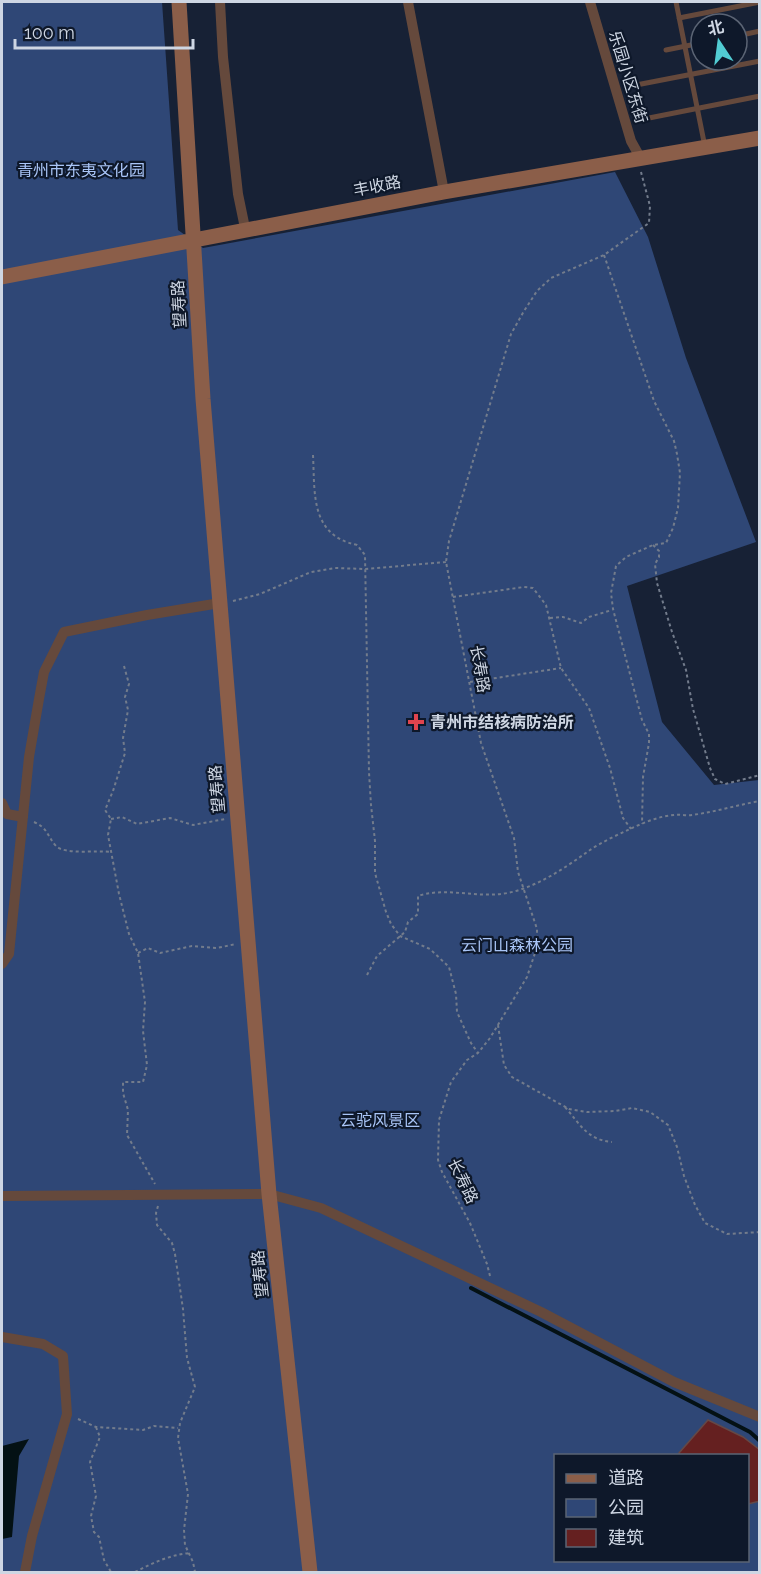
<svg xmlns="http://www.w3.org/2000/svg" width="761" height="1574" font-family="Raleway,'Noto Sans SC',sans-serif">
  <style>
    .green { fill: #2f4776; fill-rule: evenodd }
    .water { fill: #041114 }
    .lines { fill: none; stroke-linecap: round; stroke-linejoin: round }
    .stream { stroke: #041114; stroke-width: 4 }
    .building { fill: #652020; stroke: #654846; stroke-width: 1.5 }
    .path { stroke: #737c8c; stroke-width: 2; stroke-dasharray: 3 3; stroke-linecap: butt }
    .lane { stroke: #65493c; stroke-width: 5 }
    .street { stroke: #65493c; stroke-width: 10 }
    .secondary { stroke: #8b5e49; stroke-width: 15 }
    .health-dot { fill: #e0444e; stroke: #0e182a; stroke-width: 2 }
    .labels { text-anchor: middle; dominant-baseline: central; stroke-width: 4.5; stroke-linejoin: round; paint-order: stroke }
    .street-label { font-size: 16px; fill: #ced6e3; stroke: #0e182a }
    .park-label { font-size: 16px; fill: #a9c5f7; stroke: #0e182a }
    .poi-label { font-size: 16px; font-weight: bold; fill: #ced6e3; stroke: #0e182a; text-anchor: start }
  </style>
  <rect width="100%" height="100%" fill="#172135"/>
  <!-- green -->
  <path class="green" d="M 2,2 L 162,2 L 178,230 L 203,248 L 615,172 L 648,237 L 686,358 L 756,542 L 627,586 L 662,722 L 714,785 L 759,780 L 759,1572 L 2,1572 ZM 556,1456 L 748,1456 L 748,1560 L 556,1560 Z"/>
  <!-- water -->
  <path class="water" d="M 29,1439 L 19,1456 L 12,1537 L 2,1539 L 2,1446 Z"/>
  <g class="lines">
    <!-- stream -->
    <path class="stream" d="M 471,1288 L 750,1432 L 760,1441"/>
  </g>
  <!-- building -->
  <path class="building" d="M 708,1420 L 743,1437 L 760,1450 L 760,1501 L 748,1504 L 748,1456 L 680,1456 L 679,1453 Z"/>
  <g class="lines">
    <!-- path -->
    <path class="path" d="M 604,255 L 654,401 L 674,441 L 677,454 L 680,473 L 678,508 L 673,528 L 666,543 L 653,545 L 626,557 L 616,566 L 611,593 L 613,609 L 631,678 L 642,720 L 649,734 L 649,743 L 643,777 L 642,824
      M 313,455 C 315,494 310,535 357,545 L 365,555 L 369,772 L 371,805 L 375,841 L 375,873 L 386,912 L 391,924 L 400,936 L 430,949 L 449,967 L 456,994 L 457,1012 L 471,1043 L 478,1053
      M 653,545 L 659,551 L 659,557 L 655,564 L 657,583 L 672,632 L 686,670 L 693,709 L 710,768 L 715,779 L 725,784 L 760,775
      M 453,597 L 524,587 L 533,588 L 546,605 L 561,668 L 589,708 L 610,768 L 623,818 L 631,829
      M 233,601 L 260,594 L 311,572 L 335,568 L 365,569 L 446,562
      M 550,618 L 563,617 L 581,623 L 589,617 L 612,610
      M 124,666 L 129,684 L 125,697 L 128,710 L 123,738 L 125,753 L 113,791 L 105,810 L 111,819 L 108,835 L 119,894 L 129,934 L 138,953 L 145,1002 L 143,1031 L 147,1065 L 143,1082 L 123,1082 L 123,1093 L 128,1110 L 127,1135 L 155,1184
      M 470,682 L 561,668
      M 111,819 L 122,817 L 137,824 L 170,818 L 193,825 L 225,819
      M 34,822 C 48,828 47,836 56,846 C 65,855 97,850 111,852
      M 138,953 L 148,948 L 160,953 L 192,946 L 217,948 L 236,944
      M 367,975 L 377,956 L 405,932 L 408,922 L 418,914 L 418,896 C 451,885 485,903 522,889 C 546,881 569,865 590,850 C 602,842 617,835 630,829 C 643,823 659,816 674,815 C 680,814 686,816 692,815 C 715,812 737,805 760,801
      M 498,1025 L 504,1065 L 512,1077 L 569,1109 L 587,1112 L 615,1111 L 632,1108 L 650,1112 L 668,1125 L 677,1147 L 684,1176 L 695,1205 L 705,1223 L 727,1234 L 760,1232
      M 565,1107 C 580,1124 587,1140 612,1142
      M 158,1206 L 156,1213 L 157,1225 L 172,1243 L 175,1254 L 183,1309 L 187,1358 L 195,1387 L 180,1423 L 178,1438 L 188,1494 L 184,1530 L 185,1545 L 193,1562 L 195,1572
      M 490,1276 L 487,1264 L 470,1223 L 442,1172 L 438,1160 L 439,1120 L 451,1082 L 467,1060 L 478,1053 L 490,1038 L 527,977 L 537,947 L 537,929 L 518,872 L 514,838 L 481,743 L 446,562 L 449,541 L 511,334 L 524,311 L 537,291 L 551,278 L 604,255 L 649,223 L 650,206 L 641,172
      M 78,1419 L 96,1427 L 143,1430 L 154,1426 L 178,1428
      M 96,1427 L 100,1437 L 90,1462 L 96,1496 L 91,1516 L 94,1532 L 99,1537 L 104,1560 L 111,1572
      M 135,1572 C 153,1563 169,1555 190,1553"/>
    <!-- lane -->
    <path class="lane" d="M 676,2 L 705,147
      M 679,18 L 760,2
      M 737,36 L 760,31
      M 666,50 L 701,43
      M 631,86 L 760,61
      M 649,118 L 760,96"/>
    <!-- street -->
    <path class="street" d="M 220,2 L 223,57 L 238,194 L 245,228
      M 408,2 L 444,192
      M 590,2 L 631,141 L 641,159
      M 2,803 L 7,814 L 23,817
      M 2,964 L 9,954 L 29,757 L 39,699 L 44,672 L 64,632 L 147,615 L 220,603
      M 2,1196 L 269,1194 L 321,1208 L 541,1312 L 674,1382 L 760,1417
      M 2,1337 L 43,1344 L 63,1356 L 67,1414 L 32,1536 L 25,1572"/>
    <!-- secondary -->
    <path class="secondary" d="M 179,2 L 203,399 L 269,1194 L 310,1572
      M 2,277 L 444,192 L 760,138"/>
  </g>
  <!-- markers -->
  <path class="health-dot" d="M413 713h6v6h6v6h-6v6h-6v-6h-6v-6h6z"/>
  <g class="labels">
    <!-- street labels -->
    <g class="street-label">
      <text transform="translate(628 77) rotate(73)">乐园小区东街</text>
      <text transform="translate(377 186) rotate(-11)">丰收路</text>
      <text transform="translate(179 304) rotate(-93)">望寿路</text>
      <text transform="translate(480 669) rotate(80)">长寿路</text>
      <text transform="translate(217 789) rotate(-95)">望寿路</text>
      <text transform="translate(463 1181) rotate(64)">长寿路</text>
      <text transform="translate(260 1274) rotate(-96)">望寿路</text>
    </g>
    <!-- park labels -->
    <g class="park-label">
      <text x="81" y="170">青州市东夷文化园</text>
      <text x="517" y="945">云门山森林公园</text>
      <text x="380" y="1120">云驼风景区</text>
    </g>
    <!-- poi labels -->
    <g class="poi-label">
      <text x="430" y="722">青州市结核病防治所</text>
    </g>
  </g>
  <!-- border -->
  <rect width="761" height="1574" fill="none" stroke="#ced6e3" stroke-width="6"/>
  <!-- legend -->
  <rect x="554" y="1454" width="195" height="108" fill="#0e182a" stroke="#5b6474" stroke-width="1.5"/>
  <rect x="566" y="1474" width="30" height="9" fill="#8b5e49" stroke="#5b6474" stroke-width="1.5"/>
  <text x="608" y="1484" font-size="18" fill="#ced6e3">道路</text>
  <rect x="566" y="1499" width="30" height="18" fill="#2f4776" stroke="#5b6474" stroke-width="1.5"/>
  <text x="608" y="1514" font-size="18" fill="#ced6e3">公园</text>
  <rect x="566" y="1529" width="30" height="18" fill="#652020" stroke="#5b6474" stroke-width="1.5"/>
  <text x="608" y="1544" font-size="18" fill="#ced6e3">建筑</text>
  <!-- north arrow -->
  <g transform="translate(719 42) rotate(347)"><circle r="28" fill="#0e182a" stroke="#5b6474" stroke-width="1.5"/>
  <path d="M0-4.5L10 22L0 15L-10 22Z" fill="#51ccd3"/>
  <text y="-9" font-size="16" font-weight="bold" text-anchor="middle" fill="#ced6e3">北</text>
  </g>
  <!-- scale -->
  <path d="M15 39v9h178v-9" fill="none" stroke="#ced6e3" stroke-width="3"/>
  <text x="24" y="39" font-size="18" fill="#ced6e3" stroke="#0e182a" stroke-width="4.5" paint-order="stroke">100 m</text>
</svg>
